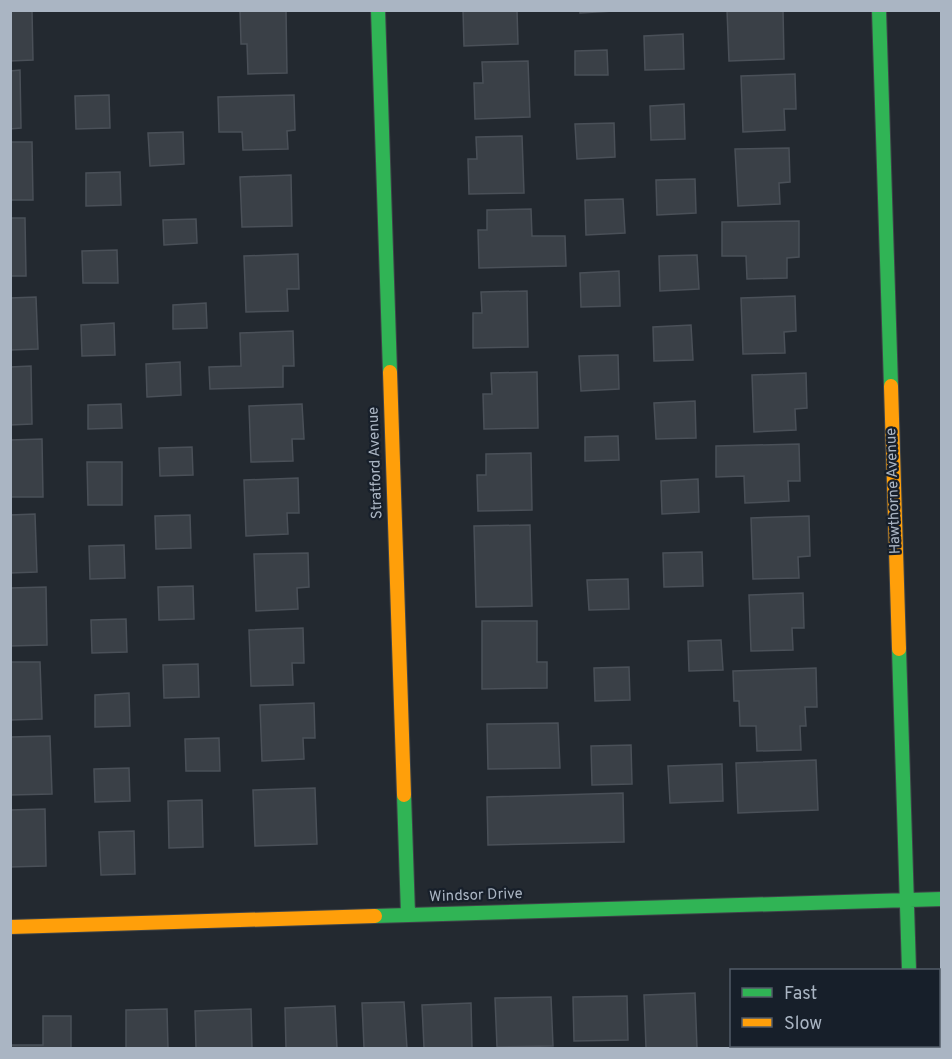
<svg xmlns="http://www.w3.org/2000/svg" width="952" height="1059" font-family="Overpass,sans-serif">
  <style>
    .building { fill: #3a4047; stroke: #4a5058; stroke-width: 1.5 }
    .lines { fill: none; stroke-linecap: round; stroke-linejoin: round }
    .street-casing { stroke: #3f4449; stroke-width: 34 }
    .fast-casing { stroke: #3f4449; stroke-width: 16 }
    .slow-casing { stroke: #3f4449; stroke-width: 16 }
    .street { stroke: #52575e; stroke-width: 32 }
    .fast { stroke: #30b455; stroke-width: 14 }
    .slow { stroke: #ff9f0a; stroke-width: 14 }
    .labels { text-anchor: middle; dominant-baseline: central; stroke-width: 4.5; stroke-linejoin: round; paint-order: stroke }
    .street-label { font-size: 15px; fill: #aab5c3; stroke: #171f2a }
  </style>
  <rect width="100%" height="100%" fill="#232930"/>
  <!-- building -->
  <path class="building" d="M 10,10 L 32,10 L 33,60 L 10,61 Z
    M 240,10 L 286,10 L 287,73 L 248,74 L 247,44 L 241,44 Z
    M 463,10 L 517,10 L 518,44 L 464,46 Z
    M 580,10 L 613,10 L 613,11 L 580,13 Z
    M 727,10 L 783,10 L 784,59 L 729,61 Z
    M 683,34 L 684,69 L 645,70 L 644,36 Z
    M 607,50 L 608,75 L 575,75 L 575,51 Z
    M 528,61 L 530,117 L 475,119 L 474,83 L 483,83 L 482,62 Z
    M 20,70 L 21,128 L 10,129 L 10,71 Z
    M 795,74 L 796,109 L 784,109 L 785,130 L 743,132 L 741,76 Z
    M 109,95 L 110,128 L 76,129 L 75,96 Z
    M 294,95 L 295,130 L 287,131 L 288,149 L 243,150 L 242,132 L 219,132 L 218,97 Z
    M 684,104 L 685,139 L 651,140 L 650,106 Z
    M 614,123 L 615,157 L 577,159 L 575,124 Z
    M 183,132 L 184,164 L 150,166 L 148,133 Z
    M 522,136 L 524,193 L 469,194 L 468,159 L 477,159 L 476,137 Z
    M 10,142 L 32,142 L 33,200 L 10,200 Z
    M 789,148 L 790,182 L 779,183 L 780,204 L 738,206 L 735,149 Z
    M 120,172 L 121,205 L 86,206 L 86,173 Z
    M 291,175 L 292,226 L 242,227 L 240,177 Z
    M 695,179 L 696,213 L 657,215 L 656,180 Z
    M 623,199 L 625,233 L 586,235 L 585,200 Z
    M 531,209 L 532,236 L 565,236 L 566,266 L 479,268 L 478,230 L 487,230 L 487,210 Z
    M 10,218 L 25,218 L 26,276 L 10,276 Z
    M 196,219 L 197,243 L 164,245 L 163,220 Z
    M 799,221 L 799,257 L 787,258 L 787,278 L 747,279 L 746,256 L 722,256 L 722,222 Z
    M 117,250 L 118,283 L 83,283 L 82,251 Z
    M 298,254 L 299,289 L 287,289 L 288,311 L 246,312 L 244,256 Z
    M 697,255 L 699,289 L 660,291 L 659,256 Z
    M 619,271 L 620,306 L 581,307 L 580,273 Z
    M 527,291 L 528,347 L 473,348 L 473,313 L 482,313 L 481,292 Z
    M 795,296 L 796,331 L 784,332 L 785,353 L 743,354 L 741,298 Z
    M 36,297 L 38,349 L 10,350 L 10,298 Z
    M 206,303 L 207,328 L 173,329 L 173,305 Z
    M 114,323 L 115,355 L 82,356 L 81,325 Z
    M 691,325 L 693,360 L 654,361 L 653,327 Z
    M 293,331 L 294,366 L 283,366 L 283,387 L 210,389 L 209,367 L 241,366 L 240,333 Z
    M 618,355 L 619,389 L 581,391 L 579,356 Z
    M 180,362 L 181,395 L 147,397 L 146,364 Z
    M 31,366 L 32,424 L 10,425 L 10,367 Z
    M 537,372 L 538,428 L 484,429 L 483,394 L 492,394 L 491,373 Z
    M 806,373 L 807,408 L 795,409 L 796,430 L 754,432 L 752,375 Z
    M 695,401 L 696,438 L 656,439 L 654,403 Z
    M 121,404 L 122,428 L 88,429 L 88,405 Z
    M 302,404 L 304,439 L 292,439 L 293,461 L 251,462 L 249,406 Z
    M 618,436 L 619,460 L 585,461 L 585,437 Z
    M 42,439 L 43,497 L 10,497 L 10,440 Z
    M 799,444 L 800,481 L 788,481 L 789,501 L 745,503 L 744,476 L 716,477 L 716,446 Z
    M 192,447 L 193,475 L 160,476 L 159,448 Z
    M 531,453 L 532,510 L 478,511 L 477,475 L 486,475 L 486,454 Z
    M 87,462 L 122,462 L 122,505 L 88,505 Z
    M 298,478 L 299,513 L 287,513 L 288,534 L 246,536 L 244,480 Z
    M 698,479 L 699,512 L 662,514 L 661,481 Z
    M 35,514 L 37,572 L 10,573 L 10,515 Z
    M 190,515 L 191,548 L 156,549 L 155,516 Z
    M 809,516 L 810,556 L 798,557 L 799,578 L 753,579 L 751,518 Z
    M 530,525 L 532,606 L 476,607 L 474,526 Z
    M 124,545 L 125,578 L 90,579 L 89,546 Z
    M 702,552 L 703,586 L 664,587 L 663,553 Z
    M 308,553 L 309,587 L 297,588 L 298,609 L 256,611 L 254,554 Z
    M 628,579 L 629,609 L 589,610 L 587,580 Z
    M 193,586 L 194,619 L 159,620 L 158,587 Z
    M 46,587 L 47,645 L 10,646 L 10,588 Z
    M 803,593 L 804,628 L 792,628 L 793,650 L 751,651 L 749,595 Z
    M 126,619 L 127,652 L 92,653 L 91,620 Z
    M 482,621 L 537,621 L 537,662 L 547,662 L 547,688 L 482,689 Z
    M 303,628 L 304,663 L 292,663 L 293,685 L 251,686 L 249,630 Z
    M 721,640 L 723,670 L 689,671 L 688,641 Z
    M 10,662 L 40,662 L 42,719 L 10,720 Z
    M 198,664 L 199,697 L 164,698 L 163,665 Z
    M 629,667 L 630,700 L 595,701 L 594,668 Z
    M 816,668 L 817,707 L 805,707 L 806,726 L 800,726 L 801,750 L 757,751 L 756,726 L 740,726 L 739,701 L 734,701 L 733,671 Z
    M 129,693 L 130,726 L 95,727 L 95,695 Z
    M 314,703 L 315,738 L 303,738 L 304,759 L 262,761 L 260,705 Z
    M 558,723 L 560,768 L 488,769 L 487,724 Z
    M 50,736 L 52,794 L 10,795 L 10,737 Z
    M 219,738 L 220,771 L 186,771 L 185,739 Z
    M 631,745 L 632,784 L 592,785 L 591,746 Z
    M 816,760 L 818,810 L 738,813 L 736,763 Z
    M 722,764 L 723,801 L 670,803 L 668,766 Z
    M 129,768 L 130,801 L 95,802 L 94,769 Z
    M 315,788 L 317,844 L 255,846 L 253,790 Z
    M 623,793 L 624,842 L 488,845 L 487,797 Z
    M 202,800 L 203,847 L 169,848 L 168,801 Z
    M 45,809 L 46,866 L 10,867 L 10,810 Z
    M 134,831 L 135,874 L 101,875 L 99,832 Z
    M 695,993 L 697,1048 L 646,1048 L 644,995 Z
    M 627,996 L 628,1040 L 574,1041 L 573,997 Z
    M 551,997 L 553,1046 L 497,1047 L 495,998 Z
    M 404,1002 L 407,1048 L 364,1048 L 362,1003 Z
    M 471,1003 L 472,1048 L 424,1048 L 422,1005 Z
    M 335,1006 L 337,1048 L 286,1048 L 285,1008 Z
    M 167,1009 L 168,1048 L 126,1048 L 126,1010 Z
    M 251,1009 L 252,1048 L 196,1048 L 195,1011 Z
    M 43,1016 L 71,1016 L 71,1048 L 10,1048 L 10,1045 L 43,1045 Z
    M 759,1046 L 829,1046 L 830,1048 L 759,1048 Z"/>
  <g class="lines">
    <!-- street casing -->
    <g class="street-casing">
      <path id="street" d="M 912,1046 L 912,1048"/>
    </g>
    <!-- fast casing -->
    <g class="fast-casing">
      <path id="fast" d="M 378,10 L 390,372
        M 879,10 L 891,386
        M 899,649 L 909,970
        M 404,795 L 408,914
        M 375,916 L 942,899"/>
    </g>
    <!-- slow casing -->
    <g class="slow-casing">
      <path id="slow" d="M 390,372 L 404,795
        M 891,386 L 899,649
        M 10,927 L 375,916"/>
    </g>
    <!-- street -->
    <use href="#street" class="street"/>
    <!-- fast -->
    <use href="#fast" class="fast"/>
    <!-- slow -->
    <use href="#slow" class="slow"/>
  </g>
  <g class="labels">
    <!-- street labels -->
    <g class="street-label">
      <text transform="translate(376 463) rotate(-92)">Stratford Avenue</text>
      <text transform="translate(894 491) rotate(-92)">Hawthorne Avenue</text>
      <text transform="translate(476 896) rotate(-2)">Windsor Drive</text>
    </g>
  </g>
  <!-- border -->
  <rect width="952" height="1059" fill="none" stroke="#aab5c3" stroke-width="24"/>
  <!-- legend -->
  <rect x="730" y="969" width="210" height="78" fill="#171f2a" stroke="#525b67" stroke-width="1.5"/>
  <rect x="742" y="988" width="30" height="9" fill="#30b455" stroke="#525b67" stroke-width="1.5"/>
  <text x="784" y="999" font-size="18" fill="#aab5c3">Fast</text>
  <rect x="742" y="1018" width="30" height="9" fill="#ff9f0a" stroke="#525b67" stroke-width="1.5"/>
  <text x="784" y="1029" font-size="18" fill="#aab5c3">Slow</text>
</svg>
